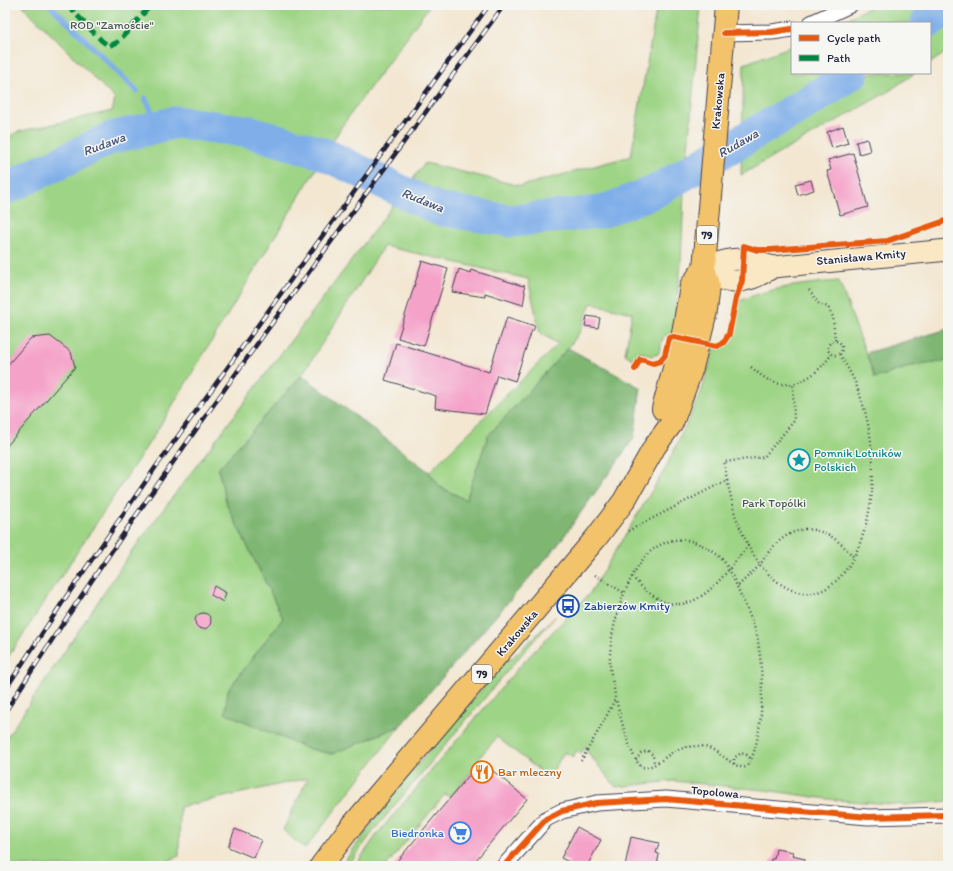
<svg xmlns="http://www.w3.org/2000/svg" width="953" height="871" font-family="Itim,sans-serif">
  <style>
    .green { fill: #9ed485; stroke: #607b60 }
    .forest { fill: #7eb672; stroke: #506c56 }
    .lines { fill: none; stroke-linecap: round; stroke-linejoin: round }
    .stream { stroke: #7faee9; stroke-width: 5.5 }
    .river { stroke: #7faee9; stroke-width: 33 }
    .building { fill: #f5a2c9 }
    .street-casing { stroke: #414052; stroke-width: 17 }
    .secondary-casing { stroke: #414052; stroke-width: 23 }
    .primary-casing { stroke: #414052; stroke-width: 24 }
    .path { stroke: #414052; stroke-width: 2.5; stroke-dasharray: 1 3; stroke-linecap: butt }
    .street { stroke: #fff; stroke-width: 15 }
    .secondary { stroke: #fae7c3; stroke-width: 21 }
    .primary { stroke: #f2c36a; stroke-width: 22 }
    .rail-casing { stroke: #22223b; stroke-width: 4.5 }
    .rail { stroke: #f6f6f2; stroke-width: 3; stroke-dasharray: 9; stroke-linecap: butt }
    .quiet { stroke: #00873e; stroke-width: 5; stroke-dasharray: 10 5; stroke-linecap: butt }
    .cycleway-casing { stroke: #f6f6f2; stroke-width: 8 }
    .cycleway { stroke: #e8590c; stroke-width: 6 }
    .labels { text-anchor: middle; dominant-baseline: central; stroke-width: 3; stroke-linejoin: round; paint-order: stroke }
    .shield { fill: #f6f6f2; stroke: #626272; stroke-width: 1 }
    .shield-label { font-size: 11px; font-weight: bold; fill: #22223b }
    .park-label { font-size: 12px; fill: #475751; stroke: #f6f6f2 }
    .street-label { font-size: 12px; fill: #22223b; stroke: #f6f6f2 }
    .culture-label { font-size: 12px; fill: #0d838f; stroke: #f6f6f2; text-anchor: start }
    .transit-label { font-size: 12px; fill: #164399; stroke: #f6f6f2; text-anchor: start }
    .food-label { font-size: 12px; fill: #c56008; stroke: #f6f6f2; text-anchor: start }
    .shop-label { font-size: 12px; fill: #366cbe; stroke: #f6f6f2; text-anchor: end }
    .water-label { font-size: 13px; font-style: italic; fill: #435378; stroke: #f6f6f2 }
  </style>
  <rect width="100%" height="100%" fill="#f6f6f2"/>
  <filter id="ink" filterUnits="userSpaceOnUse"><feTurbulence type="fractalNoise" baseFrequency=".025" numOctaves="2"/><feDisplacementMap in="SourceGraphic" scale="8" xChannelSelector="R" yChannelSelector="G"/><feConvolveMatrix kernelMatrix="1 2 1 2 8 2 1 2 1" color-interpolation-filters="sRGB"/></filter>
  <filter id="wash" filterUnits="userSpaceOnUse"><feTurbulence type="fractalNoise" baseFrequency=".012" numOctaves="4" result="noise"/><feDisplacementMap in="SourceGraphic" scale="16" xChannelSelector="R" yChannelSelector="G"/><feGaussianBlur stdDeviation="0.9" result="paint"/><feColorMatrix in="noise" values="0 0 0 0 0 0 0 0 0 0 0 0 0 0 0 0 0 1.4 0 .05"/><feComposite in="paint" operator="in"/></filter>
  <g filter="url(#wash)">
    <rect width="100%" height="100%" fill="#f3e7d2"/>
    <!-- green -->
    <path class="green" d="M 22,5 L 430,5 L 342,126 L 160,426 L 5,662 L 5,139 L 17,132 L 112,111 L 115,99 Z
      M 657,5 L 701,5 L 684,191 L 681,265 L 673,332 C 658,336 664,343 658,354 L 652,356 L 639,352 L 635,361 L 625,354 L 632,313 L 591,303 L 580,332 L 568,348 L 488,436 L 466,500 L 440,487 L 429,472 L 558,344 L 540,333 L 528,279 L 384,246 L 302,375 L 218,469 L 227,505 L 283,618 L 228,690 L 226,713 L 306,748 L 332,754 L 400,726 L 305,849 L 283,830 L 308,778 L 180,807 L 179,856 L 157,866 L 5,866 L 5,740 L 132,551 L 425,163 L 521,186 L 631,156 Z
      M 873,5 L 948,5 L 948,51 L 930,63 L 930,23 L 840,23 Z
      M 792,46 L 792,73 L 915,73 L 889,91 L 741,175 L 744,64 Z
      M 839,281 L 875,378 L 912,366 L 948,361 L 948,801 L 904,805 L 836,800 L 764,790 L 673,781 L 616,787 L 584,748 L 581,754 L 576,751 L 573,757 L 564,752 L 549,778 L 497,737 L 478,759 L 481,761 L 450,797 L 445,794 L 386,866 L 355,866 L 378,833 L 520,666 L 590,593 L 665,469 L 701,393 L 714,349 C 736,351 737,316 739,301 C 773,287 803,284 839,281 Z
      M 556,616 L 514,663 L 375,829 L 348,866 L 341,866 L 394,793 L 505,662 L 512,658 Z"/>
    <!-- forest -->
    <path class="forest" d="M 948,329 L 948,361 L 912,366 L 875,378 L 866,353 Z
      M 568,348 L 641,388 L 634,438 L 557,546 L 400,726 L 332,754 L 306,748 L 225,713 L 228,690 L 283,618 L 227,505 L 218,469 L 302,375 L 429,472 L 440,487 L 466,500 L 488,436 Z"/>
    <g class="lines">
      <!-- stream -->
      <path class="stream" d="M 50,5 L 137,91
        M 145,98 L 159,125"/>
      <!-- river -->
      <path class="river" d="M 927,23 L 948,9
        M 5,189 L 111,138 L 177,122 L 251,132 L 324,154 L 438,209 L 511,221 L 601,212 L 654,192 L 813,99 L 852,73"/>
    </g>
    <g id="blocks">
      <!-- building -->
      <path class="building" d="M 843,126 L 848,143 L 832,148 L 827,132 Z
        M 867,139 L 870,151 L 859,154 L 856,142 Z
        M 853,153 L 868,207 L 840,215 L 827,171 L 831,170 L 828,160 Z
        M 811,180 L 814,190 L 798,195 L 795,184 Z
        M 422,261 L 448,269 L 424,346 L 398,338 Z
        M 459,269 L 470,273 L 471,270 L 523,286 L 524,284 L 525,293 L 523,305 L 485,293 L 485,297 L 452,292 Z
        M 587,316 L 600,318 L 598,328 L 585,326 Z
        M 507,317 L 535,326 L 533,331 L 532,330 L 515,381 L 497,375 L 485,414 L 435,408 L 436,396 L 385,380 L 396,343 L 489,372 Z
        M 50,336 L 71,352 L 75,367 L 5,448 L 5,368 L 31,338 Z
        M 214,586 L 226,593 L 223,602 L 211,595 Z
        M195 621a8 8 0 1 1 16 0a8 8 0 1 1-16 0Z
        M 481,761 L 527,799 L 471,866 L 393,866 Z
        M 577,827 L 601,840 L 587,866 L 567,866 L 569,862 L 561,858 Z
        M 235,829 L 261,840 L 254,858 L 228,847 Z
        M 631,837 L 659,843 L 656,853 L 659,854 L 657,866 L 625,866 Z
        M 776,849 L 793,852 L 792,856 L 805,859 L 804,866 L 770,866 L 771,859 L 774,859 Z"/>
    </g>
  </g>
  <g filter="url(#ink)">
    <use href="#blocks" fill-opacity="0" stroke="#414052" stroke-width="1"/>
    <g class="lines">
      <!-- street casing -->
      <g class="street-casing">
        <path id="street" d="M 811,23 L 850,5
          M 724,33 L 772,32 L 792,29
          M 504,866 L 546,819 L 562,811 L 597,803 L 666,799 L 868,817 L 948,815"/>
      </g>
      <!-- secondary casing -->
      <g class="secondary-casing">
        <path id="secondary" d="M 704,268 C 735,255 742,258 773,267 L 948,250
          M 704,268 C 711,272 719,279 726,280 C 745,284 759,276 773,267"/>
      </g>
      <!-- primary casing -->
      <g class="primary-casing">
        <path id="primary" d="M 663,409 L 682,339 L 691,286 L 704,268
          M 321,866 L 346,833 L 596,538 L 624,501 L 655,446 L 672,423 L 692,368 L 706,311 L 709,285 L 704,268 L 726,5"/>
      </g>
      <!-- path -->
      <path class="path" d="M 809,290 L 819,304 L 828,307 L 833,317 L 835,341
        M828 348a7 7 0 1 1 14 0a7 7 0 1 1-14 0Z
        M 840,354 C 846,366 854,377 858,390 C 878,443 879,505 854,557
        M 751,367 C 765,379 774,386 793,384
        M 727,480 L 724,462 L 764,457 L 794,421 L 793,384 C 811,378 820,370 831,355
        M 805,529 C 828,530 839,541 854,557 C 828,604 794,604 760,565 C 771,547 783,533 805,529 Z
        M 628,531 L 727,480 L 735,515 L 748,546
        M 595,575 L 624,593
        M 632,577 C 640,585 648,593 658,599 C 698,620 726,571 748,546 L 760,565 L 737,587
        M 636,760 L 641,753 L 648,751 L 653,755 L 654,764
        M 581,761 C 586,752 615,703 615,698 C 615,688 611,678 610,668 C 608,634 623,583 645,557 C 656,544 675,536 691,541 C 701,544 712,550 720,557 C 729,566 734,580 739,591 C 745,606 753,621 757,636 C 764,671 765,732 749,764 L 746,767 C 733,770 718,746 699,746 C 691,746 682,748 675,751 C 665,756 654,769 642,767 C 631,761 619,712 616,699
        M 734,764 L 734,758 L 741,753 L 747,755 L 751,759"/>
      <!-- street -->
      <use href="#street" class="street"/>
      <!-- secondary -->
      <use href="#secondary" class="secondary"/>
      <!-- primary -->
      <use href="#primary" class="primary"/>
      <!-- rail casing -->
      <g class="rail-casing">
        <path id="rail" d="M 5,690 L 66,597 L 155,468 L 489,5
          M 5,712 C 161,469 334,238 504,5"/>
      </g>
      <!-- rail -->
      <use href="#rail" class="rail"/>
      <!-- quiet -->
      <path class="quiet" d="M 67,5 L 102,41 L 109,46 L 118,42 L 151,5"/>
      <!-- cycleway casing -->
      <g class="cycleway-casing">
        <path id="cycleway" d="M 724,33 L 772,32 L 792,29
          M 635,369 L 640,359 L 653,363 L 660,361 L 665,355 L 669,338 L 674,337 L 717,346 L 723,343 L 729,334 L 736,298 L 742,281 L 744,246 L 757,250 L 770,250 L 887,241 L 948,220
          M 504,866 L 546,819 L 562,811 L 597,803 L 666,799 L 868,817 L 948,815"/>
      </g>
      <!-- cycleway -->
      <use href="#cycleway" class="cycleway"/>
    </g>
  </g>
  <!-- icons -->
  <defs>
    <g id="sight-ring" transform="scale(1.15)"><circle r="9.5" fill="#f6f6f2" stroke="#0f9aa8" stroke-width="1.5"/><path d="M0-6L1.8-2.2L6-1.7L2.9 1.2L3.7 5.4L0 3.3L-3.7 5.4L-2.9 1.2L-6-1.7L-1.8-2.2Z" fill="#0f9aa8"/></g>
    <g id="bus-ring" transform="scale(1.15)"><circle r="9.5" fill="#f6f6f2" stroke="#1a4fb4" stroke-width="1.5"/><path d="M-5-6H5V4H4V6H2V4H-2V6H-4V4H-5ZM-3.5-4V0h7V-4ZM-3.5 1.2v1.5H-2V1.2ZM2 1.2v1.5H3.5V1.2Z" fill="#1a4fb4"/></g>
    <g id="restaurant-ring" transform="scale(1.15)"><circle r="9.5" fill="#f6f6f2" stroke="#e8710a" stroke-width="1.5"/><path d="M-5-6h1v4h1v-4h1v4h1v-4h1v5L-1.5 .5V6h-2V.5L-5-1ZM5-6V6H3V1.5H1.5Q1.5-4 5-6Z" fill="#e8710a"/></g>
    <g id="supermarket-ring" transform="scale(1.15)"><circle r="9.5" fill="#f6f6f2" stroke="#3f7fe0" stroke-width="1.5"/><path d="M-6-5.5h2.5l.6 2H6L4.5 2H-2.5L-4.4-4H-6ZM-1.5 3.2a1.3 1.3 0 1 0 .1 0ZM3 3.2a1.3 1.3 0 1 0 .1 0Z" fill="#3f7fe0"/></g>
  </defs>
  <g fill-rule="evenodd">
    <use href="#sight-ring" x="799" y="460"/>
    <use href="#bus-ring" x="568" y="606"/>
    <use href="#restaurant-ring" x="482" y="772"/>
    <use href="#supermarket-ring" x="460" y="833"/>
  </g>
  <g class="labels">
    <!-- shield labels -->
    <g class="shield">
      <rect x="697" y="226" width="20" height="18" rx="3"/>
      <rect x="472" y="665" width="20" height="18" rx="3"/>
    </g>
    <g class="shield-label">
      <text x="707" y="235">79</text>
      <text x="482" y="674">79</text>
    </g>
    <!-- park labels -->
    <g class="park-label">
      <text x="112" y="25">ROD "Zamoście"</text>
      <text x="774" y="503">Park Topólki</text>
    </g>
    <!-- street labels -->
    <g class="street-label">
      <text transform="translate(718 101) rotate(-85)">Krakowska</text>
      <text transform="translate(861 257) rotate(-5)">Stanisława Kmity</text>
      <text transform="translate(517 633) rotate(-50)">Krakowska</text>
      <text transform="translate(715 792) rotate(5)">Topolowa</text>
    </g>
    <!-- culture labels -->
    <g class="culture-label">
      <text x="814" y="453">Pomnik Lotników<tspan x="814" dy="14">Polskich</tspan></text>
    </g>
    <!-- transit labels -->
    <g class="transit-label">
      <text x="584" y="606">Zabierzów Kmity</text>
    </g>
    <!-- food labels -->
    <g class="food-label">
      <text x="498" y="772">Bar mleczny</text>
    </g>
    <!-- shop labels -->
    <g class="shop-label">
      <text x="444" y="833">Biedronka</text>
    </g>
    <!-- water labels -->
    <g class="water-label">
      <text transform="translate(738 143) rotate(-30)">Rudawa</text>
      <text transform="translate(104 144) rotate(-21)">Rudawa</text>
      <text transform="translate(423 200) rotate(22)">Rudawa</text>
    </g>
  </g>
  <!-- margin -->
  <rect width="953" height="871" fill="none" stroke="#f6f6f2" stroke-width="20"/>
  <!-- legend -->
  <rect x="791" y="22" width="140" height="52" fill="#f6f6f2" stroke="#a1a1a9"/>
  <rect x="799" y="35" width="20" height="6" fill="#e8590c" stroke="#a1a1a9"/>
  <text x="827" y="42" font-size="12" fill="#22223b">Cycle path</text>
  <rect x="799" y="55" width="20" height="6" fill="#00873e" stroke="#a1a1a9"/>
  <text x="827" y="62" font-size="12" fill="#22223b">Path</text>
</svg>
